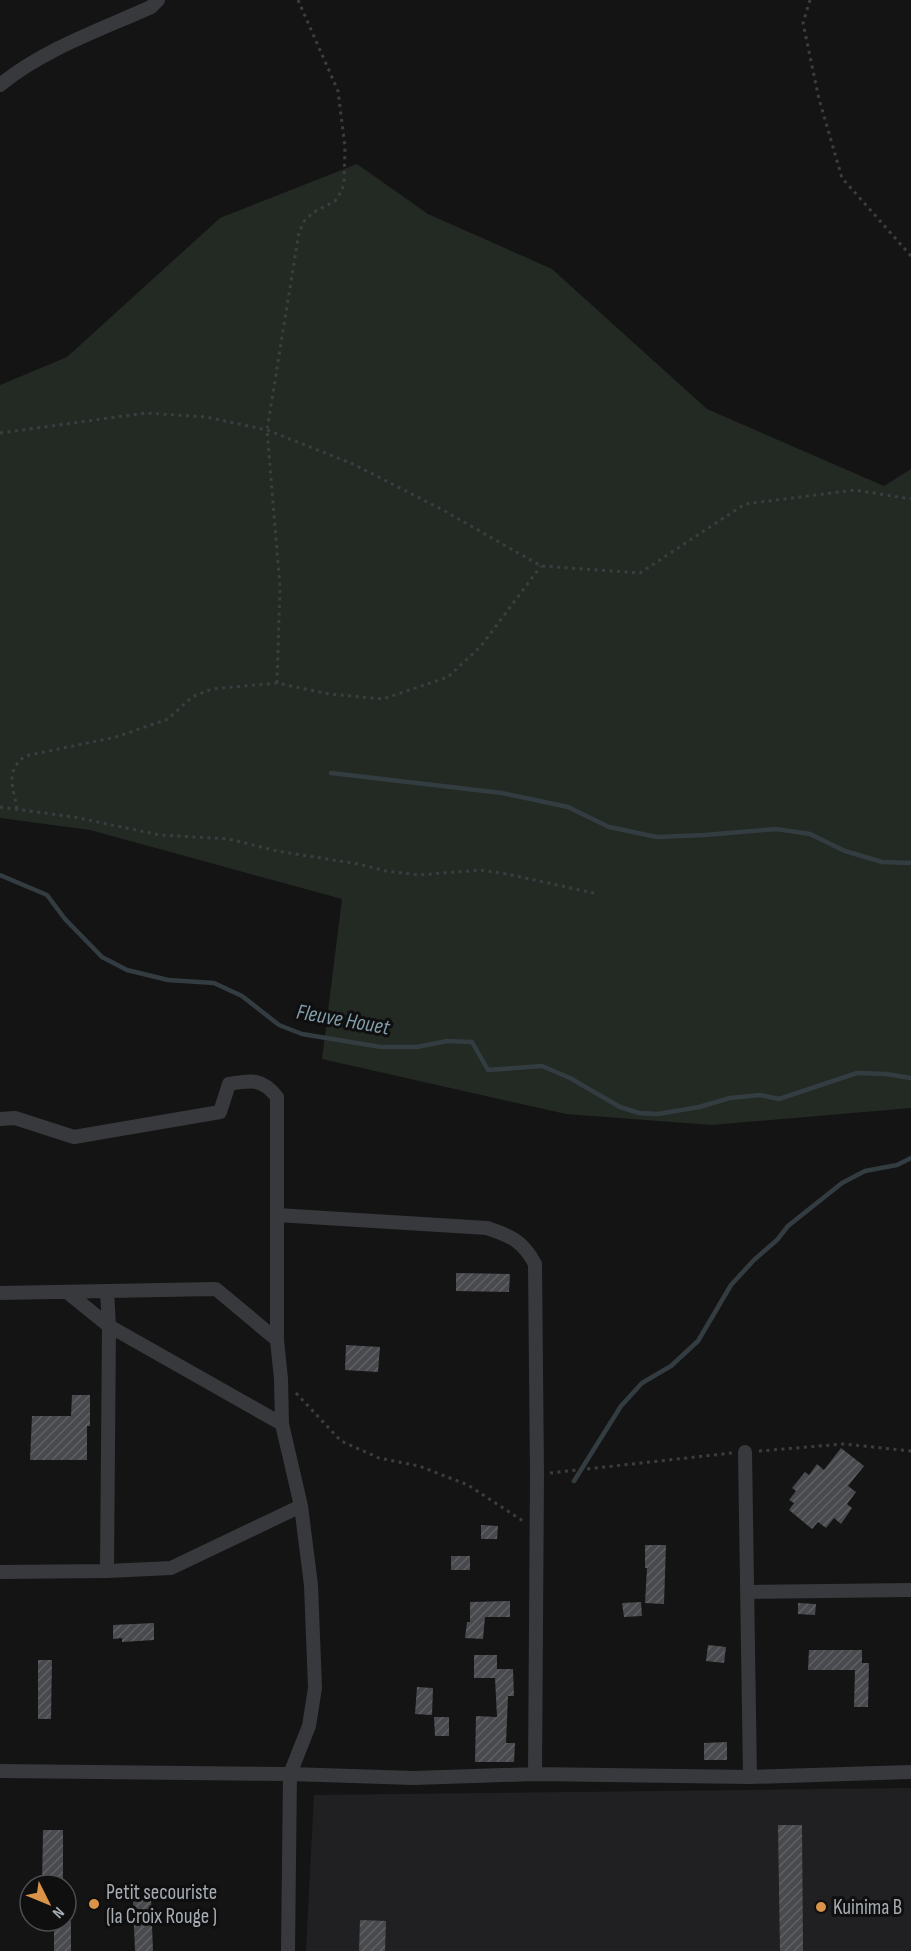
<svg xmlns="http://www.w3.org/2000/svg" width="911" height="1951" font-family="'Sofia Sans Condensed',sans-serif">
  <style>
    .built { fill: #202022 }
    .green { fill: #232923 }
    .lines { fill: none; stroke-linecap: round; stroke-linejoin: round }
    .stream { stroke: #333c40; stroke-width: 4.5 }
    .building { fill: url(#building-hatch) }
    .path { stroke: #3b3e41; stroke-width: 3; stroke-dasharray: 3 4.5; stroke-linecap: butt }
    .street { stroke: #37393c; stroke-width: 14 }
    .poi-dot { fill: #da9447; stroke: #0f0f10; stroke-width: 2 }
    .labels { text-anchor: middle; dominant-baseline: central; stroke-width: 6; stroke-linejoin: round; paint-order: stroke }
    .poi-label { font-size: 21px; fill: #a7adb4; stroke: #0f0f10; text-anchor: start }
    .water-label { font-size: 22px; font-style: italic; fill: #829eab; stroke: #0f0f10 }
  </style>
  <defs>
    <pattern id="building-hatch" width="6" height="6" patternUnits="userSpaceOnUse" patternTransform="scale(1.5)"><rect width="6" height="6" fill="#484a4d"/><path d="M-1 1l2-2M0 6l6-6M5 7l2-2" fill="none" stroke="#606164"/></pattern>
  </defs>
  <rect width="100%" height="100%" fill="#141415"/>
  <!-- built -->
  <path class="built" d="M 911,1788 L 911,1951 L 306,1951 L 314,1795 Z"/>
  <!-- green -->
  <path class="green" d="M 357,164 L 428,214 L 552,269 L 707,409 L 884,486 L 911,469 L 911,1108 L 711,1125 L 566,1114 L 322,1059 L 342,899 L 90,830 L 0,818 L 0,385 L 67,357 L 220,218 Z"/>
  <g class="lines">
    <!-- stream -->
    <path class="stream" d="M 331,773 L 502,793 L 568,807 L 609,827 L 657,837 L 705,835 L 776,829 L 810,834 L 845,851 L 882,862 L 911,863
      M 0,875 L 47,895 L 65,919 L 102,957 L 127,970 L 168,980 L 214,983 L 242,996 L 279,1025 L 302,1034 L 381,1047 L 417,1047 L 447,1041 L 472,1042 L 488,1070 L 542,1066 L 570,1078 L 620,1107 L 639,1113 L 658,1114 L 699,1107 L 730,1098 L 760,1095 L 779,1099 L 857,1073 L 886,1074 L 911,1078
      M 574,1481 L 621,1406 L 642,1383 L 671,1366 L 698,1341 L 731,1285 L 754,1260 L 777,1240 L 788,1226 L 842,1183 L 865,1171 L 897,1165 L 911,1158"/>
  </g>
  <!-- building -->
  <path class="building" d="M 456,1273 L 510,1274 L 509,1292 L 456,1291 Z
    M 346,1345 L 380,1347 L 378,1372 L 345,1370 Z
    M 72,1395 L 90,1395 L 90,1426 L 87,1426 L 87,1460 L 30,1460 L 32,1416 L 71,1416 Z
    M 841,1448 L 864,1466 L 848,1486 L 856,1492 L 847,1504 L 852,1508 L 841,1524 L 834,1518 L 826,1528 L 818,1522 L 812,1529 L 789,1510 L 794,1503 L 789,1500 L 796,1491 L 792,1488 L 805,1472 L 809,1475 L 817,1464 L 824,1470 Z
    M 481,1525 L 498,1526 L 497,1539 L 481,1539 Z
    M 645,1545 L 666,1545 L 664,1604 L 645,1603 L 647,1568 L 645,1568 Z
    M 451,1556 L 470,1556 L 470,1570 L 451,1570 Z
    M 510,1601 L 510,1617 L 485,1617 L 483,1639 L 465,1638 L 467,1622 L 470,1622 L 470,1602 Z
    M 641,1602 L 642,1616 L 624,1617 L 622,1603 Z
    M 798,1603 L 816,1604 L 815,1615 L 798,1614 Z
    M 154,1623 L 154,1640 L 122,1642 L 122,1638 L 113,1639 L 113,1625 Z
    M 708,1645 L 726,1647 L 724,1663 L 706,1661 Z
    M 809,1650 L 862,1650 L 862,1663 L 869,1663 L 868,1707 L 854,1707 L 855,1670 L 808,1670 Z
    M 474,1655 L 497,1655 L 497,1669 L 513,1669 L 514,1696 L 508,1696 L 506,1743 L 515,1743 L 514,1762 L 475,1762 L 476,1716 L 497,1717 L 495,1678 L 474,1678 Z
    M 38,1660 L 52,1660 L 51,1719 L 38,1719 Z
    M 417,1687 L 433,1688 L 432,1715 L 415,1714 Z
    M 434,1717 L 449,1717 L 449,1736 L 435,1736 Z
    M 727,1742 L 727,1760 L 704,1760 L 704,1743 Z
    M 778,1825 L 802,1825 L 803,1951 L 780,1951 Z
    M 43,1830 L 63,1830 L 63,1885 L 42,1885 Z
    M 151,1899 L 153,1951 L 135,1951 L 133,1900 Z
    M 360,1920 L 386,1921 L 385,1951 L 359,1951 Z
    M 54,1921 L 71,1921 L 71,1951 L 54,1951 Z"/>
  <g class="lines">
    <!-- path -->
    <path class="path" d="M 810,0 L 803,23 L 819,99 L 842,178 L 911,256
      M 0,433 L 146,413 L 206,417 L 267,430 L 353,464 L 443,510 L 541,566 L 640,573 L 745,504 L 855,490 L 911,499
      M 277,683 L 280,587 L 267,430 L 299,232 L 305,220 L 314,212 L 335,201 L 341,192 L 344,184 L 345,147 L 338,91 L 298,0
      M 0,807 L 74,817 L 160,835 L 229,839 L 277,851 L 358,864 L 386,871 L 419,875 L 480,870 L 507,874 L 598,894
      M 17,809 C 13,786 5,772 25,756 L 116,737 L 168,719 L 192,697 L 212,689 L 277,683 L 329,694 L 383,699 L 448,677 L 481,646 L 541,566
      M 296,1393 L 341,1441 L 379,1458 L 419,1466 L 468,1485 L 523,1521
      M 759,1451 L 844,1444 L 911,1451
      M 550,1473 L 732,1453"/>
    <!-- street -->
    <path class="street" d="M 0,85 C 44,49 100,30 151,7 L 158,0
      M 0,1119 L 15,1118 L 74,1137 L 220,1112 L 229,1084 C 251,1080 262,1078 277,1097 L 277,1340 L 281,1379 L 282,1424 L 301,1506 L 311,1585 L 315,1688 L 309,1726 L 290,1774 L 288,1951
      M 277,1215 L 487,1228 C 511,1236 523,1241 535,1264 L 537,1474 L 535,1774
      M 67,1292 L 109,1326 L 282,1424
      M 0,1293 L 216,1289 L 277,1340
      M 745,1452 L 750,1777
      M 107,1571 L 109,1326 L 107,1291
      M 0,1572 L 107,1571 L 171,1568 L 301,1506
      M 748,1592 L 911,1590
      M 0,1771 L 290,1774 L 414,1778 L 535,1774 L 750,1777 L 911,1772"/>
  </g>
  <!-- markers -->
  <g class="poi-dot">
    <circle cx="94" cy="1904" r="6"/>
    <circle cx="821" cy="1907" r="6"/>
  </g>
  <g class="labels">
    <!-- poi labels -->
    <g class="poi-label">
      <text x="106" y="1892">Petit secouriste<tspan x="106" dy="24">(la Croix Rouge )</tspan></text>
      <text x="833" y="1907">Kuinima B</text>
    </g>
    <!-- water labels -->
    <g class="water-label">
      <text transform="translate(343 1020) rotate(10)">Fleuve Houet</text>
    </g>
  </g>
  <!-- north arrow -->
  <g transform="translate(48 1903) rotate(133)"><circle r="28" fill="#0f0f10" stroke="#4c4e52" stroke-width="1.5"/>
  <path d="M0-4.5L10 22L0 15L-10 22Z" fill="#da9447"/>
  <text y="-9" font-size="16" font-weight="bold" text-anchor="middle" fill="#a7adb4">N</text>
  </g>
</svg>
